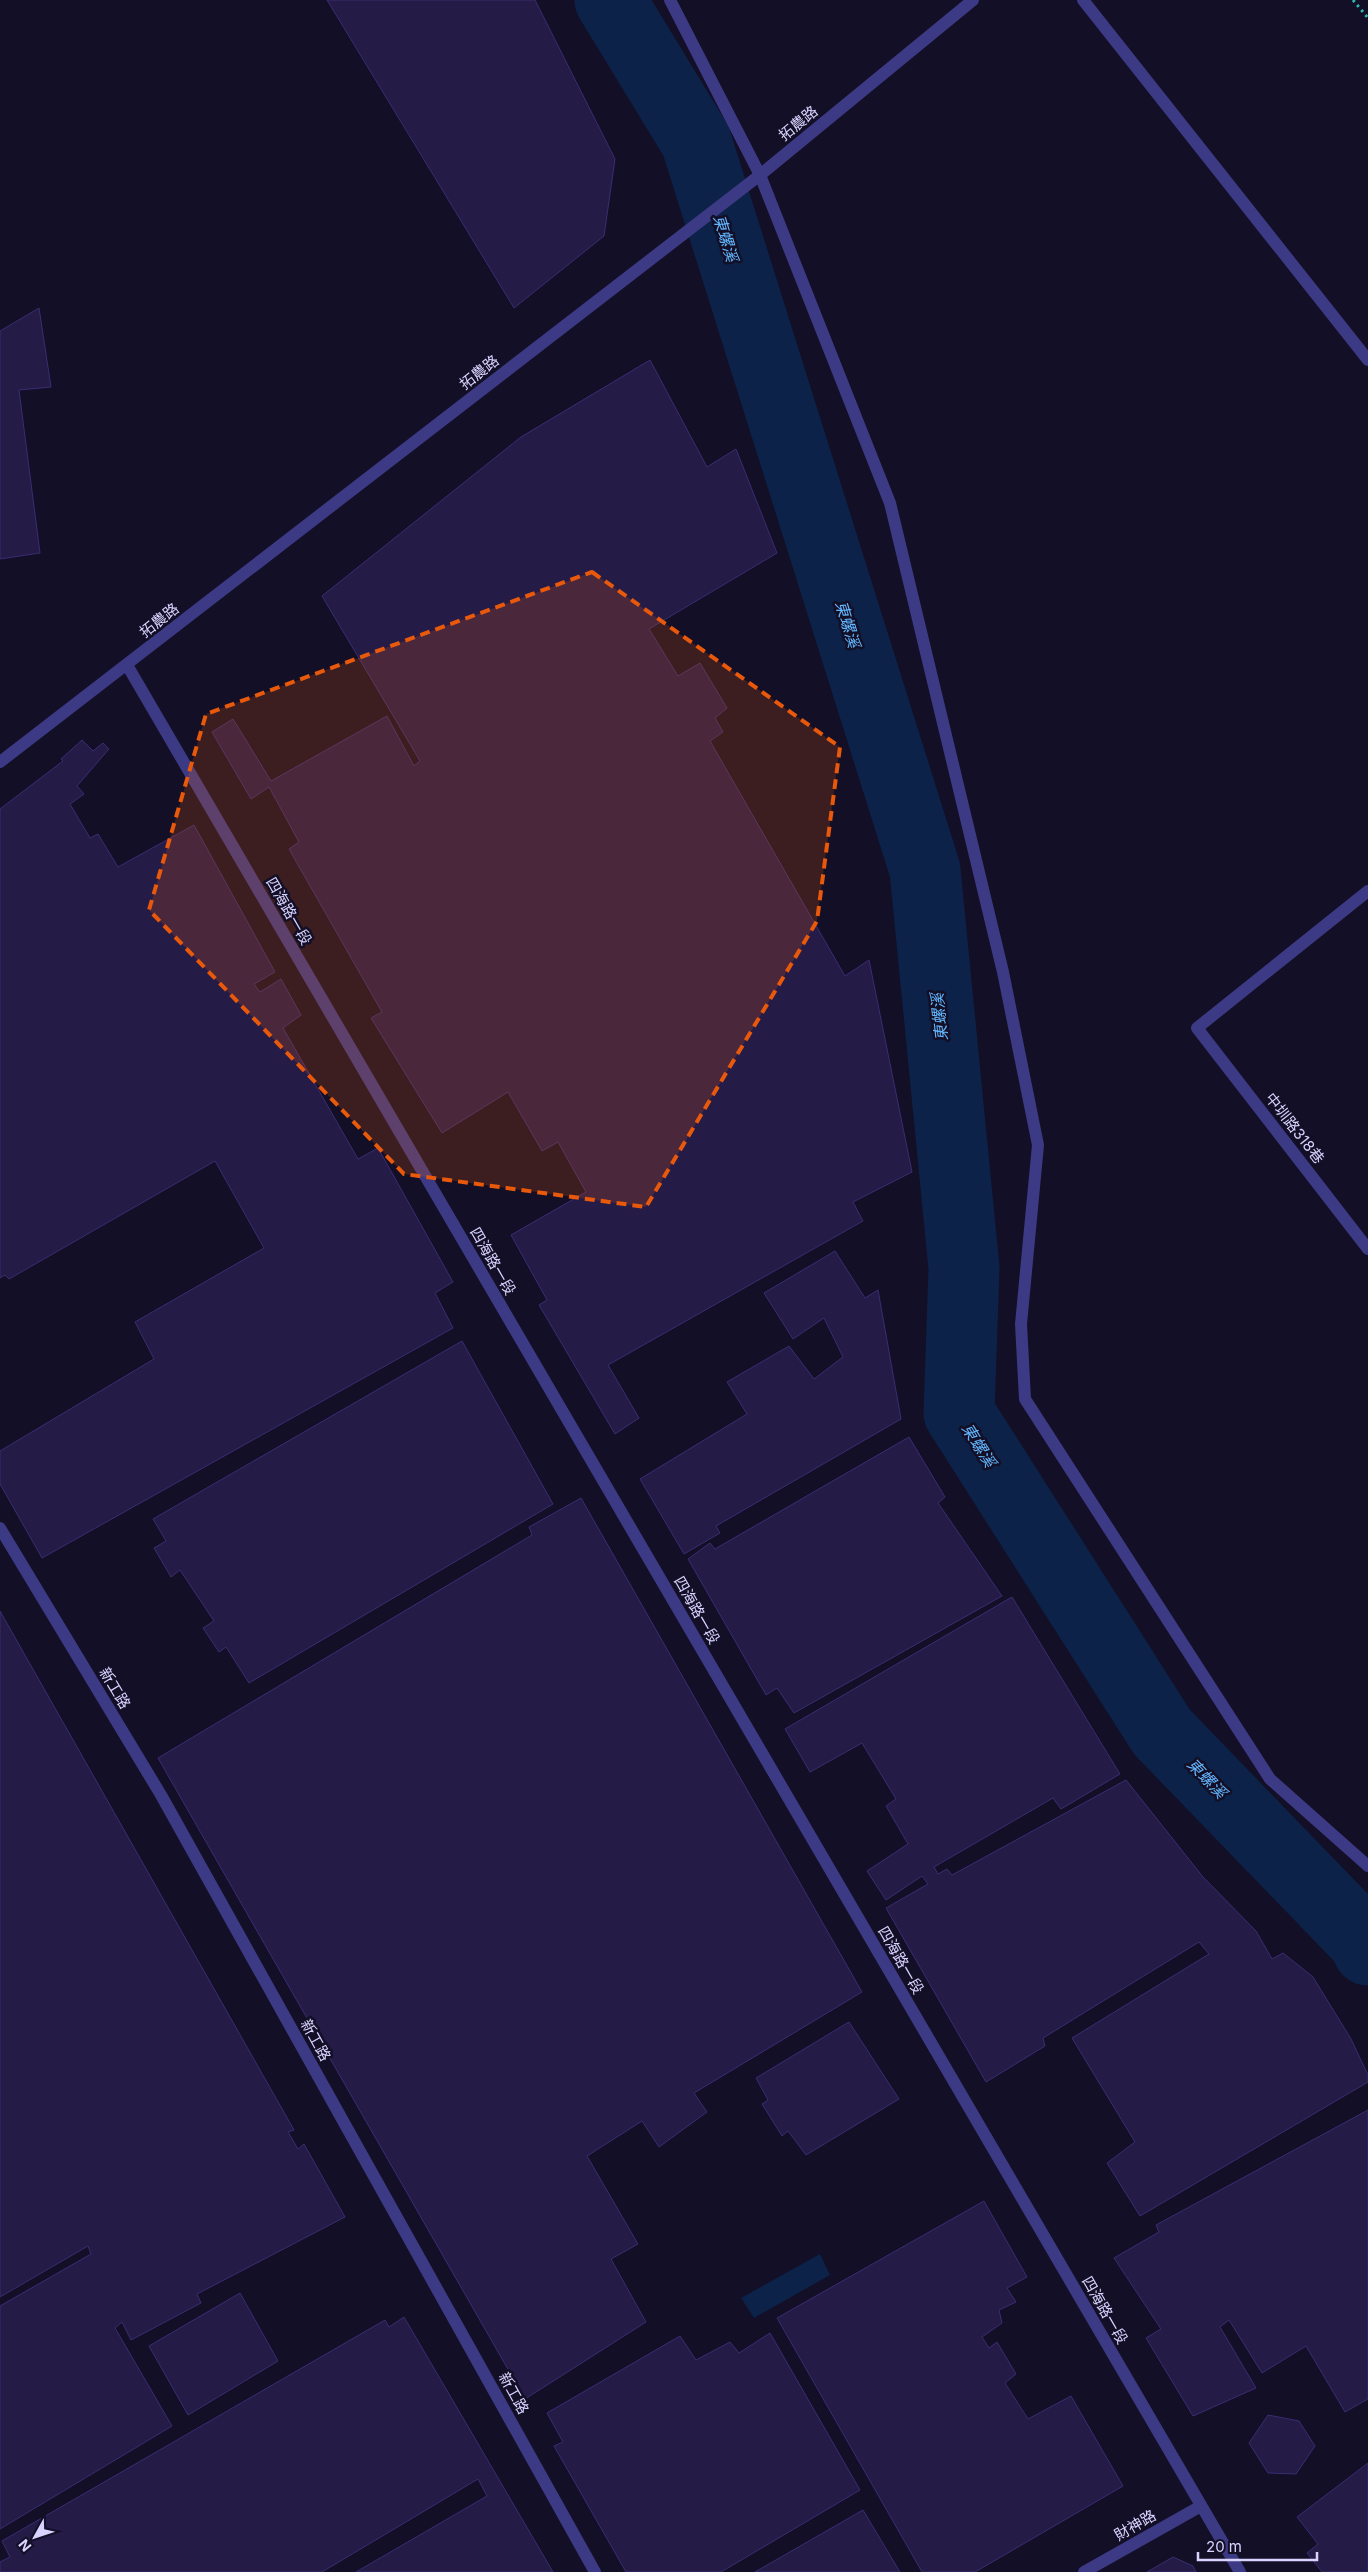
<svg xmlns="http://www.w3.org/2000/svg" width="1368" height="2572" font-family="Inter,'Noto Sans TC',sans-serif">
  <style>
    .water { fill: #0c2248 }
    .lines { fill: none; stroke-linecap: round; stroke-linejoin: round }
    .river { stroke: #0c2248; stroke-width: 71 }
    .building { fill: #241b47; stroke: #3b2d73 }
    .path { stroke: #2fb8b0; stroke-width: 3; stroke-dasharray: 2.5 4; stroke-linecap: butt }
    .service { stroke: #3d3a85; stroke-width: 12 }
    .minor { stroke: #3d3a85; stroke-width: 12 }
    .marked { fill: #e8590c; fill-opacity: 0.2; stroke: #e8590c; stroke-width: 4; stroke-dasharray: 10 6; stroke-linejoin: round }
    .labels { text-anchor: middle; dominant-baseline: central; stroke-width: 5; stroke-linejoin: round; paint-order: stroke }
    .street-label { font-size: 15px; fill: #d9d4ff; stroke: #130f26 }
    .water-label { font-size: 16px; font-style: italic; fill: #62b6ff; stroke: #130f26 }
  </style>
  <rect width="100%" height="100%" fill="#130f26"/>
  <!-- water -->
  <path class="water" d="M 820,2254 L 830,2275 L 754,2318 L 741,2298 Z"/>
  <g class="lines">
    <!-- river -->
    <path class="river" d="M 610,0 L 696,141 L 925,870 L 964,1268 L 959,1413 L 1162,1732 L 1364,1941 L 1368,1950"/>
  </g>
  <!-- building -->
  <path class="building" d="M 327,0 L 535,0 L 615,159 L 604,236 L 514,308 Z
    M 39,308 L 51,387 L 19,390 L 40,553 L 0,559 L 0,331 Z
    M 650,360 L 707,467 L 736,449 L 777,553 L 649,629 L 678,676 L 700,663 L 727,708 L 715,718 L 723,732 L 710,741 L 845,976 L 869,960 L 912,1172 L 853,1202 L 863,1221 L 608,1365 L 639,1418 L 615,1434 L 539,1305 L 547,1300 L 511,1235 L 586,1192 L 558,1142 L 542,1151 L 508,1092 L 442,1133 L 371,1018 L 382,1012 L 289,849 L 299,842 L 269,787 L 251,799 L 212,732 L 233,719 L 271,781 L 387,716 L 414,766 L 420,761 L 322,596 L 521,437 Z
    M 82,740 L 93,751 L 103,743 L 109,749 L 77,786 L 84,794 L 70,804 L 90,838 L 98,834 L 118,867 L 194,825 L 275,972 L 254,984 L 260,992 L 281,979 L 301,1015 L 283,1028 L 358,1159 L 378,1148 L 453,1282 L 435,1293 L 453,1328 L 42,1558 L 0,1484 L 0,1451 L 154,1359 L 135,1322 L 264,1248 L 215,1161 L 9,1279 L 5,1275 L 0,1278 L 0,809 L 63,761 L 61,759 Z
    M 835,1251 L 865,1298 L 878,1290 L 901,1419 L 716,1526 L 720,1533 L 684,1554 L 640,1479 L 747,1414 L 727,1382 L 789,1346 L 814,1379 L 843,1357 L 824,1318 L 793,1339 L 764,1293 Z
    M 462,1341 L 553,1504 L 249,1683 L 226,1647 L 219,1652 L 203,1628 L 214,1621 L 180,1570 L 171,1577 L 154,1548 L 166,1541 L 153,1519 Z
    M 909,1437 L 945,1497 L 938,1503 L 1002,1596 L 794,1713 L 777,1688 L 766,1695 L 688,1559 L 710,1543 L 715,1549 Z
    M 581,1498 L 862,1992 L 694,2093 L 707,2112 L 659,2147 L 642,2121 L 587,2156 L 638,2244 L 611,2259 L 646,2322 L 525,2399 L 158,1758 L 532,1535 L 529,1527 Z
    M 1012,1597 L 1120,1774 L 1061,1809 L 1053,1798 L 934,1867 L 938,1874 L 947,1869 L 952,1875 L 1126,1780 L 1203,1877 L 1256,1931 L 1272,1959 L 1283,1953 L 1313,1977 L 1351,2039 L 1368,2075 L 1368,2082 L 1140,2216 L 1107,2163 L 1135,2142 L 1072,2038 L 1209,1954 L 1199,1942 L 1043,2038 L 1045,2046 L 986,2082 L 886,1908 L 928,1884 L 922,1876 L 886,1900 L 867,1871 L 908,1844 L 886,1806 L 896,1799 L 862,1743 L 810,1772 L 785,1729 Z
    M 0,1611 L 294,2130 L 288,2132 L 298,2149 L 304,2144 L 345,2217 L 197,2294 L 201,2303 L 131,2340 L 122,2322 L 115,2328 L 172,2426 L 0,2529 L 0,2306 L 91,2254 L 88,2246 L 0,2297 Z
    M 849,2022 L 899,2099 L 806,2155 L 788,2131 L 782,2136 L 762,2104 L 768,2100 L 756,2078 Z
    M 1368,2110 L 1368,2399 L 1345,2412 L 1306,2346 L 1262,2373 L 1229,2320 L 1220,2327 L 1256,2388 L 1193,2416 L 1146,2338 L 1161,2329 L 1114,2258 L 1159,2232 L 1156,2225 Z
    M 984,2201 L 1027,2277 L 1007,2288 L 1016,2302 L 999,2310 L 1002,2323 L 982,2337 L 989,2348 L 997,2342 L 1016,2374 L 1005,2383 L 1028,2419 L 1071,2396 L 1123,2486 L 975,2572 L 922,2572 L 777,2318 Z
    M 240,2293 L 278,2361 L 188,2415 L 149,2346 Z
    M 404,2317 L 553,2572 L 356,2572 L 487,2496 L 478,2479 L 322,2572 L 0,2572 L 0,2562 L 10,2557 L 2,2541 L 385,2320 L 389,2327 Z
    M 770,2333 L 860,2490 L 721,2572 L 626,2572 L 554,2446 L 563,2442 L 547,2413 L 680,2336 L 696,2360 L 730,2342 L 739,2353 Z
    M 1268,2415 L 1299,2421 L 1315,2446 L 1296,2474 L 1268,2473 L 1249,2443 Z
    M 1368,2463 L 1368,2572 L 1322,2572 L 1307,2553 L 1318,2544 L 1297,2517 Z
    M 863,2510 L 900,2572 L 755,2572 Z
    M 1173,2557 L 1193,2566 L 1196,2572 L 1147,2572 Z"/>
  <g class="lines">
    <!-- path -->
    <path class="path" d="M 1353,0 L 1368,18"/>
    <!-- service -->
    <path class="service" d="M 670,0 L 760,175 L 890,503 L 1003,972 L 1038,1145 L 1021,1324 L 1025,1399 L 1270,1779 L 1368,1866
      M 1083,0 L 1368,360
      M 1368,891 L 1197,1028 L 1368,1249"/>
    <!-- minor -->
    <path class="minor" d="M 127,665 L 1240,2572
      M 0,762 L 760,175 L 973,0
      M 0,1528 L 161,1795 L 595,2572
      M 1084,2572 L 1201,2506"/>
  </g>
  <!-- marked area -->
  <path class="marked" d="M 592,572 L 840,747 L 817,921 L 646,1207 L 404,1174 L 149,910 L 206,714 Z"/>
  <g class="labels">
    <!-- street labels -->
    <g class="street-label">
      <text transform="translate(798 123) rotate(-39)">拓農路</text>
      <text transform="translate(479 372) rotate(-38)">拓農路</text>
      <text transform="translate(159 620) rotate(-38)">拓農路</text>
      <text transform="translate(289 911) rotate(60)">四海路一段</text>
      <text transform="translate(1295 1128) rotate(52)">中圳路318巷</text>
      <text transform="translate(493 1261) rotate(60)">四海路一段</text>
      <text transform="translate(697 1610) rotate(60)">四海路一段</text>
      <text transform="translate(115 1688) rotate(59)">新工路</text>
      <text transform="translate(901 1960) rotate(60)">四海路一段</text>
      <text transform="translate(316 2040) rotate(61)">新工路</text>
      <text transform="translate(1105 2310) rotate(60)">四海路一段</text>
      <text transform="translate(514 2393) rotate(61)">新工路</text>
      <text transform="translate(1135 2525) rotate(-30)">財神路</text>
    </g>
    <!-- water labels -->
    <g class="water-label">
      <text transform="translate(726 238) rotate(73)">東螺溪</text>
      <text transform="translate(848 624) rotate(73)">東螺溪</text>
      <text transform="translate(939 1017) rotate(-96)">東螺溪</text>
      <text transform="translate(979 1445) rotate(58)">東螺溪</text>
      <text transform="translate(1207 1778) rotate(46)">東螺溪</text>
    </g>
  </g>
  <!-- north arrow -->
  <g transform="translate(35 2537) rotate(230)" stroke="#130f26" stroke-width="4" paint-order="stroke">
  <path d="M0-4L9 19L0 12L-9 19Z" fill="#d9d4ff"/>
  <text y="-8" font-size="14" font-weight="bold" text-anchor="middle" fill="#d9d4ff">N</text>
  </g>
  <!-- scale -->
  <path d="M1198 2552v8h119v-8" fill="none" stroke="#d9d4ff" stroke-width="2.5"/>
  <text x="1206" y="2552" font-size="15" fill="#d9d4ff" stroke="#130f26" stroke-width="4" paint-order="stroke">20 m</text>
</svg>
